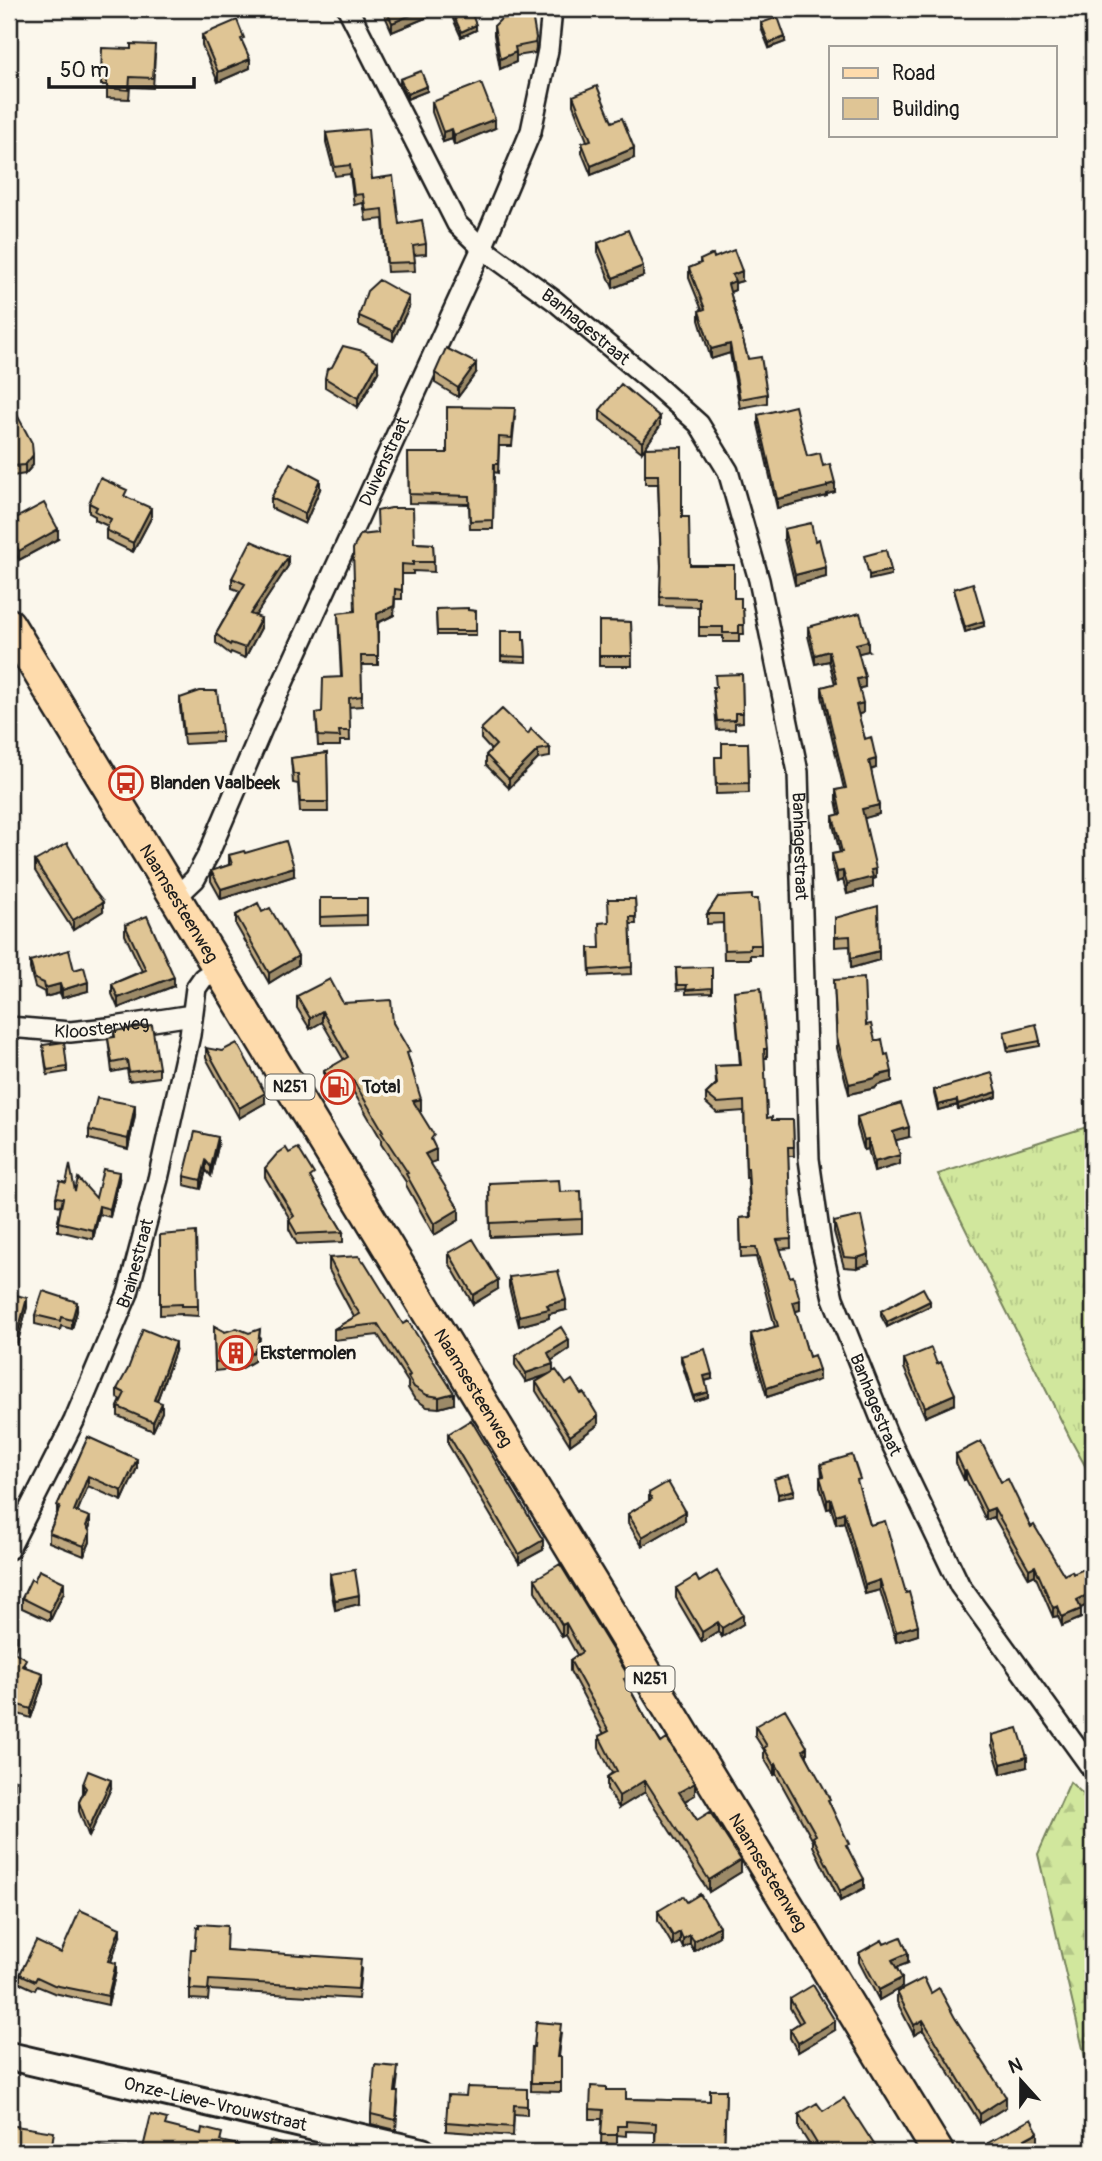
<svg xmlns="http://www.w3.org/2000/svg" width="1102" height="2161" font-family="Pangolin,sans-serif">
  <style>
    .grass { fill: url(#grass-tufts); stroke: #76825c; stroke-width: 2 }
    .forest { fill: url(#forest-firs); stroke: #76825c; stroke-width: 2 }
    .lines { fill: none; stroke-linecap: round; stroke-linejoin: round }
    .street-casing { stroke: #1c1c1c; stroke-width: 24 }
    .secondary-casing { stroke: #1c1c1c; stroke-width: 32 }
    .primary-casing { stroke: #1c1c1c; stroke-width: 35 }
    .street { stroke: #fbf7ec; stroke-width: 19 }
    .secondary { stroke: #fbf7ec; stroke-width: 26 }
    .primary { stroke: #fedbac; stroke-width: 30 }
    .wall { fill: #c0a980; stroke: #1c1c1c; stroke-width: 2 }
    .shaded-wall { fill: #9c8a68; stroke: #1c1c1c; stroke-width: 2 }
    .building { fill: #dfc595; stroke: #1c1c1c; stroke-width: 2 }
    .labels { text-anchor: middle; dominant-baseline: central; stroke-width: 7; stroke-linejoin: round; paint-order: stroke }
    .shield { fill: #fbf7ec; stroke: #5f5e5a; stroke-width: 2 }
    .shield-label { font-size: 16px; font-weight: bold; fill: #1c1c1c }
    .street-label { font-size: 18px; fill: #1c1c1c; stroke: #fbf7ec }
    .poi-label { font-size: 18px; font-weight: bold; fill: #1c1c1c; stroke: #fbf7ec; text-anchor: start }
  </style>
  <defs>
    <pattern id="grass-tufts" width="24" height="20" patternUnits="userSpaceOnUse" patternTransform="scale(1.75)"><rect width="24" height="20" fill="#d1e79d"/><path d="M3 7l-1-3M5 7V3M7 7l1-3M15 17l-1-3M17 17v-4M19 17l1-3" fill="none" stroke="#b3c687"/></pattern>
    <pattern id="forest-firs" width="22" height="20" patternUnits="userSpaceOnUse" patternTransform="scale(1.75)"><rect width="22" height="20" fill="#d1e79d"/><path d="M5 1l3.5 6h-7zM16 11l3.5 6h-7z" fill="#b3c687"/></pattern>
  </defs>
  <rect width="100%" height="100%" fill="#fbf7ec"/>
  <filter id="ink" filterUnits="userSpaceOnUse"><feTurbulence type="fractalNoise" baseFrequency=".0143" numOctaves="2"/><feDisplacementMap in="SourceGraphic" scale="14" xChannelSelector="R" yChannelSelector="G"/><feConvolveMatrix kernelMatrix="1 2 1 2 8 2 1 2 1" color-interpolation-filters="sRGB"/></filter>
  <g filter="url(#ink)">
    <!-- grass -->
    <path class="grass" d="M 1093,1125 L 1093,1480 L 1072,1442 L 938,1174 Z"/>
    <!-- forest -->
    <path class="forest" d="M 1070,1782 L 1093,1803 L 1093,2092 L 1038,1854 Z"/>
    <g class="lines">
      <!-- street casing -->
      <g class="street-casing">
        <g id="street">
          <path id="s1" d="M 348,9 L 457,224 L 482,248 L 555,301 L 652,382 L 699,424 L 728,471 L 759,580 L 798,772 L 809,1159 L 821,1245 L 833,1298 L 887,1434 L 960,1586 L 1093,1770"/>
          <path id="s2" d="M 175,898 L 195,879 L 209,853 L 264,724 L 482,248 L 531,131 L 548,50 L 552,9"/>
          <path id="s3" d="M 9,1027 L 70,1032 L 108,1028 L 192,1015"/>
          <path id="s4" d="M 9,1549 L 74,1421 L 128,1293 L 158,1179 L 190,1035 L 196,988 L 203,978 L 218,969"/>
        </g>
      </g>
      <!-- secondary casing -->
      <g class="secondary-casing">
        <g id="secondary">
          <path id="s5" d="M 9,2056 L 422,2152"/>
        </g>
      </g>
      <!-- primary casing -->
      <g class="primary-casing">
        <g id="primary">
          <path id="s6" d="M 9,624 L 938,2152"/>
        </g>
      </g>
      <!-- street -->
      <use href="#street" class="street"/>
      <!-- secondary -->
      <use href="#secondary" class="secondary"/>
      <!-- primary -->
      <use href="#primary" class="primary"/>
    </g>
    <!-- wall -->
    <path class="wall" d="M 382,9 L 435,9 L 435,14 L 392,32 Z
      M 453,14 L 476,30 L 461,37 L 453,19 Z
      M 532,14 L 536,47 L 535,53 L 516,56 L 516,62 L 500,69 L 494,35 L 494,26 Z
      M 761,23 L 785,42 L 769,48 L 761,28 Z
      M 202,35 L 244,46 L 250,68 L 218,82 L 202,45 Z
      M 155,55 L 153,88 L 130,87 L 129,99 L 107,98 L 107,85 L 101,85 L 101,75 Z
      M 400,79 L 427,91 L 407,99 L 400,84 Z
      M 573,96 L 612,122 L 634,158 L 591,175 L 582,153 L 582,143 L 587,141 L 573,105 Z
      M 432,102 L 495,128 L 454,145 L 452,139 L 443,142 L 432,112 Z
      M 326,133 L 372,179 L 399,224 L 426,244 L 426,254 L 414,255 L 415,271 L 387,272 L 383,219 L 366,221 L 363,203 L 354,205 L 350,174 L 335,176 L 326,142 Z
      M 598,243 L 643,276 L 613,288 L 598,252 Z
      M 714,258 L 742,281 L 735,283 L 735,290 L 730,292 L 748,359 L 767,394 L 767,403 L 740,408 L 730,353 L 711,359 L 699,320 L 699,311 L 702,310 L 689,278 L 689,268 L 700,264 L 700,260 Z
      M 409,307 L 393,341 L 359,325 L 359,316 Z
      M 378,372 L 358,407 L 325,387 L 325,378 Z
      M 435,373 L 476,373 L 458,397 L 435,383 Z
      M 600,410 L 660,426 L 642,452 L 600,420 Z
      M 9,414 L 33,465 L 25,474 L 13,476 L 9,472 Z
      M 758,415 L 807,456 L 823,466 L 835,492 L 827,494 L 827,496 L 777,508 L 758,424 Z
      M 515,417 L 512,446 L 499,446 L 498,473 L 494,472 L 493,529 L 470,529 L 469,504 L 409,503 L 408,453 L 447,453 Z
      M 645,448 L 682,517 L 690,565 L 734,598 L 741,608 L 743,608 L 744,634 L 739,634 L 739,642 L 723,642 L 723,636 L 699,636 L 699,607 L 660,606 L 661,568 L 658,484 L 645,484 Z
      M 320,489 L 305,524 L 271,508 L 271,498 Z
      M 127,497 L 151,518 L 133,552 L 106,539 L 106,530 L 108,526 L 95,520 L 95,516 L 89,513 L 89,503 Z
      M 16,518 L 58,539 L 19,560 L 9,543 L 9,528 L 16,524 Z
      M 784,529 L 815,541 L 826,577 L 795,585 L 784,539 Z
      M 414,543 L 433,544 L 434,572 L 413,571 L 413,574 L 402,574 L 402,599 L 395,599 L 394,615 L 378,623 L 378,665 L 361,665 L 362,706 L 349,707 L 350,741 L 340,741 L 340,746 L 318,746 L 316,713 L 322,712 L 341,677 L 338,613 L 355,611 Z
      M 288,566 L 255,616 L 261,628 L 245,658 L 231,652 L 230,654 L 216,643 L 216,634 L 240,591 L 232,588 L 232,578 Z
      M 954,589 L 984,626 L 965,632 L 954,593 Z
      M 436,609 L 476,611 L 476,635 L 437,635 Z
      M 599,621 L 631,622 L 632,666 L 599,666 Z
      M 808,627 L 868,651 L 858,653 L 865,687 L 859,688 L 863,713 L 858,714 L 865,739 L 876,768 L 871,770 L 879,814 L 864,818 L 876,878 L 873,879 L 873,887 L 847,894 L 843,880 L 837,882 L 832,864 L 832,854 L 840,853 L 833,825 L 833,816 L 839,815 L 836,800 L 836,790 L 844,789 L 822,696 L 822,687 L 835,684 L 829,661 L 815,664 L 808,636 Z
      M 501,631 L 523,640 L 525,640 L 526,662 L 501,661 Z
      M 742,674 L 743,722 L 735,723 L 735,729 L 717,730 L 713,687 L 715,687 Z
      M 180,698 L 222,732 L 222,742 L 184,744 L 180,707 Z
      M 481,729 L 528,734 L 550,748 L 550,757 L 538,759 L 509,788 L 486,765 L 486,755 L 491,750 L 481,739 Z
      M 748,743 L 749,793 L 716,794 L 715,757 L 722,757 Z
      M 327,753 L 328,812 L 300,812 L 298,784 L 293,783 L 291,758 Z
      M 245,853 L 294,876 L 221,899 L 211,881 L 211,871 L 229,865 L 229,855 Z
      M 35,861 L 103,911 L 73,930 L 35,871 Z
      M 718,897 L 761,945 L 761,955 L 750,955 L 750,959 L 724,959 L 723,923 L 707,924 L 707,914 Z
      M 320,898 L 367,898 L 367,925 L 320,926 Z
      M 635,899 L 636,924 L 630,924 L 632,974 L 590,976 L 589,948 L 600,948 L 609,922 Z
      M 262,912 L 298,965 L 269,983 L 236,925 L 236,915 Z
      M 835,918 L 879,960 L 851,968 L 850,946 L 835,947 Z
      M 125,925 L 174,986 L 118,1008 L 112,994 L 112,984 L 142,971 L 125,935 Z
      M 30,961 L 74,970 L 88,991 L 62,998 L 60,993 L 45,997 L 44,992 L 35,987 L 30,969 Z
      M 712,967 L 712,993 L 686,994 L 686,989 L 677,990 L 676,973 Z
      M 834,980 L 866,1025 L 875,1041 L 892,1081 L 878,1085 L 875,1088 L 849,1094 L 837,1048 Z
      M 734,991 L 767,1049 L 767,1058 L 764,1058 L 767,1118 L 772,1120 L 793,1120 L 794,1156 L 788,1156 L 791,1248 L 780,1249 L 800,1310 L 795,1311 L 809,1357 L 819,1380 L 767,1397 L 751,1343 L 751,1334 L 775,1327 L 756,1257 L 741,1258 L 740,1218 L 750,1217 L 748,1178 L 746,1178 L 744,1111 L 717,1113 L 706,1103 L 706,1094 L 716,1084 L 715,1066 L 740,1065 Z
      M 297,996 L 343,1003 L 393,1023 L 410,1061 L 421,1111 L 419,1111 L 434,1146 L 436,1161 L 430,1163 L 459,1220 L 434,1235 L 406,1185 L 406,1182 L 381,1144 L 381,1139 L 353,1091 L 335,1101 L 324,1082 L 324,1071 L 344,1060 L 322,1022 L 310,1029 L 297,1008 Z
      M 114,1031 L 159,1068 L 159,1077 L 129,1081 L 127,1069 L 112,1072 L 108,1038 L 114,1037 Z
      M 1004,1032 L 1040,1041 L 1040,1046 L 1008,1052 Z
      M 43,1045 L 67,1067 L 67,1072 L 47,1075 Z
      M 206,1048 L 265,1103 L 239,1118 L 206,1058 Z
      M 934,1090 L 997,1097 L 958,1109 L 957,1105 L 938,1110 L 934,1094 Z
      M 135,1115 L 128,1149 L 89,1139 L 89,1130 Z
      M 857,1117 L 909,1137 L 896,1140 L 900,1164 L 874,1172 L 868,1149 L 864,1150 L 857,1126 Z
      M 218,1146 L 211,1176 L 206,1170 L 201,1189 L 184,1185 L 184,1176 Z
      M 289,1153 L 314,1184 L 343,1232 L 343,1242 L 297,1244 L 289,1229 L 289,1220 L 290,1219 L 265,1177 L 265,1168 Z
      M 119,1180 L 110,1217 L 99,1214 L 93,1239 L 58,1231 L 58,1222 L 61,1206 L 56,1205 L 56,1197 L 75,1191 L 96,1198 Z
      M 489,1183 L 560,1192 L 582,1219 L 582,1233 L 490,1237 Z
      M 834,1222 L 869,1264 L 857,1268 L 844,1267 L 834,1232 Z
      M 160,1235 L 198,1306 L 198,1316 L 182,1315 L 182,1314 L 160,1315 Z
      M 449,1253 L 498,1289 L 473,1304 L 449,1263 Z
      M 329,1258 L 403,1324 L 454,1404 L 439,1408 L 427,1407 L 414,1398 L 408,1388 L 408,1382 L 378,1335 L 334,1340 L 334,1329 L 354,1317 L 329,1270 Z
      M 509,1277 L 566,1310 L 549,1314 L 549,1318 L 519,1326 L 509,1287 Z
      M 9,1293 L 27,1307 L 17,1345 L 9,1342 Z
      M 930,1306 L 887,1327 L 881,1316 L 881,1311 Z
      M 77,1311 L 72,1329 L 61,1326 L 60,1330 L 35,1324 L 35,1315 Z
      M 214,1326 L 225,1332 L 260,1338 L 258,1352 L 254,1361 L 242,1368 L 215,1371 Z
      M 569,1349 L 551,1361 L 553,1372 L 566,1384 L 598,1425 L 570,1445 L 536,1391 L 536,1382 L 547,1375 L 526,1382 L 515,1365 L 515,1356 Z
      M 175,1351 L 157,1401 L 162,1412 L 153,1431 L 118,1416 L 118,1407 L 121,1400 L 117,1398 L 117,1389 Z
      M 681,1356 L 712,1379 L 705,1381 L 708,1397 L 694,1401 L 681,1361 Z
      M 904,1359 L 937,1364 L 955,1404 L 925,1417 L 904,1368 Z
      M 448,1434 L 543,1550 L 519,1563 L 448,1444 Z
      M 88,1437 L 137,1468 L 122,1501 L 88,1486 L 77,1512 L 90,1526 L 88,1530 L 90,1542 L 84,1556 L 49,1542 L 49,1533 L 57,1513 L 57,1506 Z
      M 956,1454 L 1001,1482 L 1064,1575 L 1073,1574 L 1093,1591 L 1093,1602 L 1081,1608 L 1081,1618 L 1062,1626 L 1058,1616 L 1053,1617 L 1035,1575 L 1029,1578 L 994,1517 L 986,1520 L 966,1479 L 964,1480 L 956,1463 Z
      M 821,1464 L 860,1489 L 870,1525 L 918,1635 L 896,1642 L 880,1590 L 865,1594 L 844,1522 L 836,1524 L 831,1508 L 827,1509 L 820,1487 L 820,1477 L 822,1477 Z
      M 649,1493 L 685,1521 L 642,1546 L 628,1523 L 628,1514 L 649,1501 Z
      M 330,1574 L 359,1604 L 335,1610 L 330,1584 Z
      M 535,1579 L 629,1687 L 649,1724 L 695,1795 L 685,1801 L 697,1820 L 741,1872 L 709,1892 L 645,1792 L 619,1808 L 607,1789 L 607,1777 L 612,1773 L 599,1748 L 599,1736 L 604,1734 L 570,1671 L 570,1660 L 577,1655 L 566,1635 L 562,1637 L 535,1591 Z
      M 34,1581 L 64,1592 L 50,1621 L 22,1608 L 22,1598 Z
      M 699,1582 L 743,1624 L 722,1637 L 718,1632 L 702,1642 L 676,1598 L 676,1588 Z
      M 9,1632 L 17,1645 L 14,1652 L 26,1667 L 43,1683 L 31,1718 L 9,1711 Z
      M 755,1726 L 807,1757 L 830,1804 L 864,1888 L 840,1901 L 813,1846 L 813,1841 L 776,1774 L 774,1775 L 764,1758 L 764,1750 L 755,1736 Z
      M 992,1735 L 1027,1767 L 1001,1774 L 992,1745 Z
      M 83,1784 L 111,1788 L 89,1837 L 79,1811 L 79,1802 L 83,1793 Z
      M 687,1902 L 719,1936 L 694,1951 L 690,1944 L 683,1948 L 680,1942 L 673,1946 L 658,1921 L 658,1911 Z
      M 120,1936 L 111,1962 L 116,1971 L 108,2005 L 54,1993 L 37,1986 L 35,1990 L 20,1983 L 20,1974 L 61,1953 Z
      M 884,1944 L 908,1963 L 897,1967 L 902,1987 L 879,2000 L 859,1962 L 859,1953 Z
      M 227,1950 L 361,1969 L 358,1999 L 209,1990 L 208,2000 L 190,1999 L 190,1988 L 189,1988 L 189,1978 Z
      M 897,1992 L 955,2018 L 1006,2107 L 980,2123 L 923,2030 L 914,2035 L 897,2002 Z
      M 790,1999 L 835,2030 L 798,2052 L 790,2038 L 790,2029 L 799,2023 L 790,2008 Z
      M 561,2033 L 558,2057 L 561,2057 L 561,2092 L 531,2091 L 532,2047 L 534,2047 Z
      M 398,2076 L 396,2092 L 398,2102 L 396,2130 L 371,2124 L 371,2114 Z
      M 527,2089 L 527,2115 L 514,2114 L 513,2136 L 446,2131 L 446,2122 L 466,2096 Z
      M 606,2090 L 626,2099 L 710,2101 L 726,2090 L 724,2152 L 655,2152 L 655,2132 L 626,2131 L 626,2136 L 617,2135 L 617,2145 L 601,2144 L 602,2119 L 590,2119 L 590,2109 Z
      M 823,2111 L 879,2152 L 814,2152 L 799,2128 L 799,2114 Z
      M 988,2143 L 1038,2144 L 1030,2148 L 1033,2152 L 988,2152 Z"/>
    <!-- shaded-wall -->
    <path class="shaded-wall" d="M 425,9 L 435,9 L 435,14 L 392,32 L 392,23 Z
      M 476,25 L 476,30 L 461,37 L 461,32 Z
      M 785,37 L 785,42 L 769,48 L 769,43 Z
      M 516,52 L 516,62 L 500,69 L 500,59 Z
      M 250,59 L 250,68 L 218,82 L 218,72 Z
      M 427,86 L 427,91 L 407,99 L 407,94 Z
      M 495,119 L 495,128 L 454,145 L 454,135 Z
      M 452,129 L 452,139 L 443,142 L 443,132 Z
      M 634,148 L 634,158 L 591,175 L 591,166 Z
      M 643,266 L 643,276 L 613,288 L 613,278 Z
      M 742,271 L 742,281 L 735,283 L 735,290 L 728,293 L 728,284 L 732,275 Z
      M 409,297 L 409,307 L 393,341 L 393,331 Z
      M 730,344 L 730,353 L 711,359 L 711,349 Z
      M 378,362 L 378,372 L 358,407 L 358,398 Z
      M 476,363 L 476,373 L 458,397 L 458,388 Z
      M 660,417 L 660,426 L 642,452 L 642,442 Z
      M 33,455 L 33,465 L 25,474 L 25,465 Z
      M 320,479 L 320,489 L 305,524 L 305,514 Z
      M 835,483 L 835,492 L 827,494 L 827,496 L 777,508 L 777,499 Z
      M 151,508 L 151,518 L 133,552 L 133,543 Z
      M 58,529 L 58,539 L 19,560 L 19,551 Z
      M 288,557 L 288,566 L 250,624 L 250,614 Z
      M 826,567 L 826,577 L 795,585 L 795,575 Z
      M 891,570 L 891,575 L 869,580 L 869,575 Z
      M 395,589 L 394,615 L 377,623 L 377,614 Z
      M 261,618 L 261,628 L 245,658 L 245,648 Z
      M 984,621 L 984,626 L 965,632 L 965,627 Z
      M 868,641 L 868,651 L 856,654 L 856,644 Z
      M 829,651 L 829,661 L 815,664 L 815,655 Z
      M 865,677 L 865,687 L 857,689 L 857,679 Z
      M 863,703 L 863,713 L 856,715 L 856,705 Z
      M 538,750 L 538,759 L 509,788 L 509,779 Z
      M 876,759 L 876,768 L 869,770 L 869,761 Z
      M 879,805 L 879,814 L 862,819 L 862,809 Z
      M 294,867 L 294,876 L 221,899 L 221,889 Z
      M 876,869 L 876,878 L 873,879 L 873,887 L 847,894 L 847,884 L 871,870 Z
      M 843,871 L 843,880 L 837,882 L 837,872 Z
      M 103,902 L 103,911 L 73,930 L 73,920 Z
      M 879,951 L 879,960 L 851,968 L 851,958 Z
      M 298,956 L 298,965 L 269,983 L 269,973 Z
      M 174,977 L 174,986 L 118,1008 L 118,998 Z
      M 88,982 L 88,991 L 62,998 L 62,990 Z
      M 60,984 L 60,993 L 45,997 L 45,988 Z
      M 322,1011 L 322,1022 L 310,1029 L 310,1018 Z
      M 892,1072 L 892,1081 L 878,1085 L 875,1088 L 849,1094 L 849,1084 Z
      M 353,1080 L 353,1091 L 335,1101 L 335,1089 Z
      M 997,1092 L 997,1097 L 958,1109 L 958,1104 Z
      M 265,1093 L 265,1103 L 239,1118 L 239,1108 Z
      M 421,1099 L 421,1111 L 413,1113 L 413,1101 Z
      M 957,1100 L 957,1105 L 938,1110 L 938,1105 Z
      M 135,1105 L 135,1115 L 128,1149 L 128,1139 Z
      M 909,1127 L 909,1137 L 893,1141 L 893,1132 Z
      M 218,1137 L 218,1146 L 211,1176 L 211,1167 Z
      M 868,1139 L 868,1149 L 864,1150 L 864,1140 Z
      M 436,1149 L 436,1161 L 425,1165 L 425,1154 Z
      M 900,1155 L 900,1164 L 874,1172 L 874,1162 Z
      M 206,1161 L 206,1170 L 201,1189 L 201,1180 Z
      M 119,1172 L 119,1180 L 110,1217 L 110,1209 Z
      M 99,1206 L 99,1214 L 93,1239 L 93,1230 Z
      M 459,1209 L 459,1220 L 434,1235 L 434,1224 Z
      M 869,1254 L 869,1264 L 857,1268 L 857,1258 Z
      M 498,1280 L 498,1289 L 473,1304 L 473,1295 Z
      M 27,1298 L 27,1307 L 17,1345 L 17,1335 Z
      M 566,1300 L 566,1310 L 549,1314 L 549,1318 L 519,1326 L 519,1316 L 547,1305 Z
      M 800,1300 L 800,1310 L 793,1312 L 793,1302 Z
      M 930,1301 L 930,1306 L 887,1327 L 887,1322 Z
      M 77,1302 L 77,1311 L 72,1329 L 72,1320 Z
      M 260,1329 L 258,1352 L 254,1361 L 242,1368 L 242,1359 Z
      M 569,1340 L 569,1349 L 548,1363 L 548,1353 Z
      M 175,1342 L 175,1351 L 154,1409 L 154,1400 Z
      M 553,1364 L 553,1373 L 526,1382 L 526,1373 Z
      M 819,1370 L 819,1380 L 767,1397 L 767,1388 Z
      M 712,1374 L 712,1379 L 704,1381 L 704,1376 Z
      M 708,1392 L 708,1397 L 694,1401 L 694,1396 Z
      M 454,1393 L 454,1404 L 439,1408 L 439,1397 Z
      M 955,1394 L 955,1404 L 925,1417 L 925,1407 Z
      M 162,1403 L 162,1412 L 153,1431 L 153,1422 Z
      M 598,1416 L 598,1425 L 570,1445 L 570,1436 Z
      M 137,1459 L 137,1468 L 122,1501 L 122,1491 Z
      M 966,1470 L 966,1479 L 964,1480 L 964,1471 Z
      M 88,1476 L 88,1486 L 74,1520 L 74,1511 Z
      M 794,1490 L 794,1495 L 778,1499 L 778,1494 Z
      M 831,1499 L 831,1508 L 827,1509 L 827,1500 Z
      M 994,1508 L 994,1517 L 986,1520 L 986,1511 Z
      M 685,1512 L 685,1521 L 642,1546 L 642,1537 Z
      M 844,1512 L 844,1522 L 836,1524 L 836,1515 Z
      M 90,1517 L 90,1526 L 86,1535 L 86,1526 Z
      M 90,1532 L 90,1542 L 84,1556 L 84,1546 Z
      M 543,1540 L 543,1550 L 519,1563 L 519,1554 Z
      M 1035,1566 L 1035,1575 L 1029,1578 L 1029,1569 Z
      M 880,1580 L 880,1590 L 865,1594 L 865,1585 Z
      M 64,1582 L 64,1592 L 50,1621 L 50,1612 Z
      M 1093,1592 L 1093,1602 L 1077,1610 L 1077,1600 Z
      M 359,1595 L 359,1604 L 335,1610 L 335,1600 Z
      M 1058,1606 L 1058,1616 L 1053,1617 L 1053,1608 Z
      M 1081,1609 L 1081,1618 L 1062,1626 L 1062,1617 Z
      M 743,1615 L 743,1624 L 722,1637 L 722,1628 Z
      M 718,1622 L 718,1632 L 702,1642 L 702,1632 Z
      M 566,1623 L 566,1635 L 562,1637 L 562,1625 Z
      M 918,1625 L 918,1635 L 896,1642 L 896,1632 Z
      M 17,1636 L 17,1645 L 11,1659 L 11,1650 Z
      M 43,1673 L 43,1683 L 31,1718 L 31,1709 Z
      M 629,1677 L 629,1689 L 624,1679 Z
      M 807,1747 L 807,1757 L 803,1759 L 803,1750 Z
      M 1027,1757 L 1027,1767 L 1001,1774 L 1001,1764 Z
      M 776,1764 L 776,1774 L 774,1775 L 774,1766 Z
      M 15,1780 L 15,1788 L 9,1806 L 9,1798 Z
      M 111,1780 L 111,1788 L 89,1837 L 89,1828 Z
      M 645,1780 L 645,1792 L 619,1808 L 619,1796 Z
      M 695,1783 L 695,1795 L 679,1804 L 679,1792 Z
      M 741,1860 L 741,1872 L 709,1892 L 709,1880 Z
      M 864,1879 L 864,1888 L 840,1901 L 840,1891 Z
      M 719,1926 L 719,1936 L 694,1951 L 694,1941 Z
      M 120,1928 L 120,1936 L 108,1969 L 108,1961 Z
      M 680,1932 L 680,1942 L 673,1946 L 673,1936 Z
      M 690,1935 L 690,1944 L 683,1948 L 683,1939 Z
      M 908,1953 L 908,1963 L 892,1969 L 892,1960 Z
      M 116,1963 L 116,1971 L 108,2005 L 108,1996 Z
      M 902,1978 L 902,1987 L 879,2000 L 879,1990 Z
      M 923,2020 L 923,2030 L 914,2035 L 914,2025 Z
      M 835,2021 L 835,2030 L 798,2052 L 798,2043 Z
      M 1006,2097 L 1006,2107 L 980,2123 L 980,2114 Z
      M 1038,2132 L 1038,2144 L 1025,2151 L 1025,2139 Z
      M 832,2146 L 832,2152 L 822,2152 Z"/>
    <!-- building -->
    <path class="building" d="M 386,9 L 425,9 L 392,23 Z
      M 465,9 L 470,9 L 476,25 L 461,32 L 453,14 Z
      M 532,14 L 536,38 L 535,43 L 515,47 L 516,52 L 500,59 L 494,26 L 501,19 Z
      M 778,17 L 785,37 L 769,43 L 761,23 Z
      M 237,20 L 244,38 L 241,39 L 250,59 L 218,72 L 202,35 Z
      M 131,44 L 155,45 L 153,78 L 130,77 L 129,90 L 107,88 L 107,76 L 101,75 L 102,48 L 131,49 Z
      M 421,71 L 427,86 L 407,94 L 400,79 Z
      M 481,83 L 495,119 L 454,135 L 452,129 L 443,132 L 432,102 Z
      M 597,86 L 612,122 L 622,118 L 634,148 L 591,166 L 582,143 L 591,140 L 573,96 Z
      M 368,129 L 372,179 L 393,176 L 399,224 L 422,220 L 426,244 L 413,246 L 415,262 L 387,263 L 383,209 L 366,211 L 363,194 L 354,195 L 350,165 L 335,167 L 326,133 Z
      M 628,230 L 643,266 L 613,278 L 598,243 Z
      M 734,250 L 742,271 L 732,275 L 735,281 L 728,284 L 748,359 L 761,357 L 767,394 L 740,399 L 730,344 L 711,349 L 699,311 L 705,309 L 689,268 L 701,263 L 700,260 L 713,254 L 714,258 Z
      M 379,280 L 409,297 L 393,331 L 359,316 L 367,291 Z
      M 343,346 L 363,351 L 378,362 L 358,398 L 325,378 L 327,369 L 332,367 Z
      M 446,348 L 476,363 L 458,388 L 435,373 Z
      M 621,384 L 660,417 L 642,442 L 600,410 Z
      M 795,406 L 807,456 L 820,453 L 823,466 L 830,464 L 835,483 L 827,485 L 827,487 L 777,499 L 758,415 Z
      M 447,407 L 515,408 L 512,438 L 499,437 L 498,464 L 494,464 L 493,520 L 470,521 L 469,496 L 409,494 L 408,453 L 447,453 Z
      M 15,411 L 32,443 L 33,455 L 25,465 L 13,466 L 9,463 L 9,414 Z
      M 682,447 L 682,517 L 689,517 L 690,565 L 734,565 L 734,598 L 741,598 L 741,608 L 743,608 L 744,625 L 739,625 L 739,633 L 723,633 L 723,627 L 699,627 L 699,598 L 660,597 L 661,565 L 658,475 L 645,475 L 645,448 Z
      M 290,463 L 320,479 L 305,514 L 271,498 Z
      M 100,478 L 127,490 L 124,496 L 151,508 L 133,543 L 106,530 L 111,519 L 95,511 L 97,507 L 89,503 Z
      M 44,503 L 58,529 L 19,551 L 9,533 L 9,528 L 18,523 L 16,518 Z
      M 391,508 L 413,508 L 414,543 L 433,544 L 434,562 L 413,562 L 413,565 L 402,564 L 402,590 L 395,589 L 394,606 L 377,614 L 378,656 L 361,656 L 362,696 L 349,698 L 350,731 L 339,731 L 340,737 L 318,736 L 316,713 L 322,712 L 323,678 L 342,677 L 338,613 L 355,611 L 353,549 L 360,535 L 378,533 L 377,511 Z
      M 811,523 L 815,541 L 819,539 L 826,567 L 795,575 L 784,529 Z
      M 251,541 L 288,557 L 250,614 L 261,618 L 245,648 L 231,643 L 230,645 L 216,634 L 245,584 L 232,578 Z
      M 886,550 L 891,570 L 869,575 L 864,556 Z
      M 973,583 L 984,621 L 965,627 L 954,589 Z
      M 468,608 L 468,610 L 476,611 L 476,631 L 437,631 L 436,609 Z
      M 860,613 L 868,641 L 856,644 L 865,677 L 857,679 L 863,703 L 856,705 L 865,739 L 871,737 L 876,759 L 869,761 L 879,805 L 862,809 L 876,869 L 871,870 L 873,877 L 847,884 L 843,871 L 837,872 L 832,854 L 842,852 L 833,816 L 841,814 L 836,790 L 846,788 L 822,687 L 837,683 L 829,651 L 815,655 L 808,627 Z
      M 599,621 L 631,622 L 632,656 L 599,656 Z
      M 501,631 L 523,631 L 523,640 L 525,640 L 526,657 L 501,656 Z
      M 742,674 L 743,713 L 735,713 L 735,720 L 717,721 L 713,687 L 716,687 L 715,675 Z
      M 200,691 L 217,691 L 222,732 L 184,734 L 180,698 Z
      M 502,709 L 528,734 L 531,729 L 550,748 L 538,750 L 509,779 L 486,755 L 496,745 L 481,729 Z
      M 722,743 L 748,743 L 749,783 L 716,784 L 715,757 L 722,757 Z
      M 327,753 L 328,802 L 300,802 L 298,774 L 293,774 L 291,758 Z
      M 286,841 L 294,867 L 221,889 L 211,871 L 232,864 L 229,855 L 244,851 L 245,853 Z
      M 67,843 L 93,889 L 103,902 L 73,920 L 35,861 Z
      M 752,895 L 752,899 L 758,899 L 761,945 L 750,945 L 750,949 L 724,950 L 723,914 L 707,914 L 718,897 Z
      M 320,898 L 367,898 L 367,915 L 320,917 Z
      M 608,899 L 635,899 L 636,917 L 630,917 L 632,967 L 590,970 L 589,948 L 600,948 L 599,923 L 609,922 Z
      M 258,903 L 262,912 L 270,908 L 298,956 L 269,973 L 236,915 Z
      M 878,906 L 879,951 L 851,958 L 850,936 L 835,937 L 835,918 Z
      M 147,916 L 174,977 L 118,998 L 112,984 L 146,970 L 125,925 Z
      M 69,950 L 74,970 L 84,967 L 88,982 L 62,990 L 60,984 L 45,988 L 44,983 L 35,979 L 30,961 Z
      M 712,967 L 712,988 L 686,990 L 687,985 L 677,985 L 676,968 Z
      M 864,978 L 866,1025 L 871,1024 L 875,1041 L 882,1039 L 885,1055 L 888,1054 L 892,1072 L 878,1075 L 875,1078 L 849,1084 L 837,1038 L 834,980 Z
      M 330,979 L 343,1003 L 391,1000 L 393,1023 L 410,1052 L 407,1053 L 421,1099 L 413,1101 L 434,1135 L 431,1139 L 436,1149 L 425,1154 L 459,1209 L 434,1224 L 406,1174 L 408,1173 L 381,1132 L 383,1131 L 353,1080 L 335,1089 L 324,1071 L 348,1057 L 322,1011 L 310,1018 L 297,996 Z
      M 761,988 L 767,1049 L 764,1049 L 767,1118 L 772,1117 L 772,1120 L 793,1120 L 794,1147 L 788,1147 L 791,1239 L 777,1240 L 790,1277 L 793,1276 L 800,1300 L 793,1302 L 809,1357 L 814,1355 L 819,1370 L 767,1388 L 751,1334 L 778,1326 L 756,1248 L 741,1248 L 740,1218 L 751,1217 L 748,1168 L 746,1168 L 744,1101 L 717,1103 L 706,1094 L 717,1084 L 715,1066 L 741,1065 L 734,991 Z
      M 1036,1024 L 1040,1041 L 1008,1047 L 1004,1032 Z
      M 152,1025 L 159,1068 L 129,1072 L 127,1060 L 112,1063 L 108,1038 L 115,1037 L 114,1031 Z
      M 64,1042 L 67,1067 L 47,1070 L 43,1045 Z
      M 237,1043 L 265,1093 L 239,1108 L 206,1048 L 222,1051 Z
      M 992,1073 L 997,1092 L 958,1104 L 957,1100 L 938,1105 L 934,1090 Z
      M 97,1098 L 135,1105 L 128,1139 L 89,1130 Z
      M 901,1103 L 909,1127 L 893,1132 L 900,1155 L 874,1162 L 868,1139 L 864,1140 L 857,1117 Z
      M 195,1132 L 218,1137 L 211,1167 L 206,1161 L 201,1180 L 184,1176 Z
      M 286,1148 L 289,1153 L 298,1148 L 314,1174 L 310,1177 L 343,1232 L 297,1234 L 289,1220 L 294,1216 L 265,1168 L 277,1154 Z
      M 70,1165 L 75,1191 L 78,1178 L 96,1198 L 103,1169 L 119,1172 L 110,1209 L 99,1206 L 93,1230 L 58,1222 L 63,1198 L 56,1197 L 60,1181 L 66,1183 Z
      M 559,1180 L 560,1192 L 581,1191 L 582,1219 L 490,1223 L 489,1183 Z
      M 861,1216 L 869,1254 L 857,1258 L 844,1257 L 834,1222 Z
      M 196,1232 L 198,1306 L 182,1306 L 182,1304 L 160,1305 L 160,1235 Z
      M 473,1239 L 498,1280 L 473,1295 L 449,1253 Z
      M 359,1256 L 362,1262 L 364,1261 L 403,1324 L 408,1321 L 454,1393 L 439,1397 L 427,1395 L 414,1387 L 408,1377 L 410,1375 L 378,1324 L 334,1329 L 360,1314 L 353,1304 L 329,1258 Z
      M 558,1271 L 566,1300 L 547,1305 L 549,1309 L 519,1316 L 509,1277 Z
      M 923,1288 L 930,1301 L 887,1322 L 881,1311 Z
      M 43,1291 L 77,1302 L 72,1320 L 61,1317 L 60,1321 L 35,1315 Z
      M 9,1293 L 27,1298 L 17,1335 L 9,1333 Z
      M 214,1326 L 225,1332 L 237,1328 L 249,1333 L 260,1329 L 258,1343 L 254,1352 L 242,1359 L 215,1362 Z
      M 561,1327 L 569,1340 L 548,1353 L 553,1364 L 526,1373 L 515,1356 Z
      M 143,1329 L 175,1342 L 154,1400 L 162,1403 L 153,1422 L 118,1407 L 125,1393 L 117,1389 L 128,1369 Z
      M 931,1348 L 937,1364 L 941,1362 L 955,1394 L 925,1407 L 904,1359 Z
      M 705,1349 L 712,1374 L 704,1376 L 708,1392 L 694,1396 L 681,1356 Z
      M 556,1370 L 566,1384 L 572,1380 L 581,1394 L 584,1393 L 598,1416 L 570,1436 L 536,1382 Z
      M 471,1420 L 543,1540 L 519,1554 L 448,1434 Z
      M 88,1437 L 137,1459 L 122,1491 L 88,1476 L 74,1511 L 90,1517 L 86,1526 L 90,1532 L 84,1546 L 49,1533 L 60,1507 L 57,1506 Z
      M 981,1441 L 1001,1482 L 1008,1479 L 1031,1527 L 1034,1525 L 1064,1575 L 1072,1571 L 1073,1574 L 1084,1569 L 1093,1592 L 1077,1600 L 1081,1609 L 1062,1617 L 1058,1606 L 1053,1608 L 1035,1566 L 1029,1569 L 994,1508 L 986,1511 L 966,1470 L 964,1471 L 956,1454 Z
      M 852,1455 L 860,1479 L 857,1480 L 870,1525 L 885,1521 L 906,1593 L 909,1592 L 918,1625 L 896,1632 L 880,1580 L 865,1585 L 844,1512 L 836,1515 L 831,1499 L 827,1500 L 820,1477 L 824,1476 L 821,1464 Z
      M 789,1475 L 794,1490 L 778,1494 L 774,1479 Z
      M 668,1482 L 685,1512 L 642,1537 L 628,1514 L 652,1499 L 649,1493 Z
      M 560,1564 L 629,1677 L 624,1679 L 649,1724 L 661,1743 L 667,1739 L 695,1783 L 679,1792 L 697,1820 L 710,1812 L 741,1860 L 709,1880 L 645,1780 L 619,1796 L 607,1777 L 617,1771 L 599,1736 L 609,1731 L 570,1660 L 582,1652 L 566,1623 L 562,1625 L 535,1579 Z
      M 39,1570 L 64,1582 L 50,1612 L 22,1598 L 31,1579 L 34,1581 Z
      M 355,1570 L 359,1595 L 335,1600 L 330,1574 Z
      M 717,1571 L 743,1615 L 722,1628 L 718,1622 L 702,1632 L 676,1588 L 696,1576 L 699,1582 Z
      M 9,1632 L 17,1636 L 11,1650 L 26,1659 L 22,1666 L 43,1673 L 31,1709 L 9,1702 Z
      M 785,1709 L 807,1747 L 803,1750 L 830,1799 L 828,1800 L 849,1844 L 846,1845 L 864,1879 L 840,1891 L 813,1837 L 816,1835 L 776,1764 L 774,1766 L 764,1748 L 767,1746 L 755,1726 Z
      M 1018,1728 L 1027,1757 L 1001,1764 L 992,1735 Z
      M 88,1771 L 111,1780 L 89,1828 L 79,1802 L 86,1788 L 83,1784 Z
      M 9,1778 L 15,1780 L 9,1798 Z
      M 700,1894 L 719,1926 L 694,1941 L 690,1935 L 683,1939 L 680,1932 L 673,1936 L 658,1911 L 683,1896 L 687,1902 Z
      M 80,1910 L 120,1928 L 108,1961 L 116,1963 L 108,1996 L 54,1985 L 37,1977 L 35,1981 L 20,1974 L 36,1941 L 61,1953 Z
      M 199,1924 L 227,1926 L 226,1950 L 361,1959 L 358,1989 L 209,1980 L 208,1990 L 190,1989 L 191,1979 L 189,1978 L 191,1949 L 195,1949 L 197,1927 L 199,1928 Z
      M 901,1937 L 908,1953 L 892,1960 L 902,1978 L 879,1990 L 859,1953 L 882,1940 L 884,1944 Z
      M 924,1978 L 931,1993 L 939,1988 L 955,2018 L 1006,2097 L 980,2114 L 923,2020 L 914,2025 L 897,1992 Z
      M 813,1985 L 835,2021 L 798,2043 L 790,2029 L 803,2021 L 790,1999 Z
      M 536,2022 L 561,2024 L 557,2057 L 561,2057 L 561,2083 L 531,2083 L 532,2047 L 534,2047 Z
      M 375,2065 L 398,2067 L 395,2092 L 398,2092 L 396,2120 L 371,2114 Z
      M 591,2086 L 606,2087 L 606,2090 L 626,2090 L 626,2099 L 710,2101 L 710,2090 L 726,2090 L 724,2151 L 655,2147 L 656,2123 L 626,2121 L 626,2126 L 617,2126 L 617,2135 L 601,2135 L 603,2110 L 590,2109 Z
      M 467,2087 L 527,2089 L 527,2106 L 514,2105 L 513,2127 L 446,2122 L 448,2095 L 466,2096 Z
      M 844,2098 L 879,2152 L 836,2152 L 832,2146 L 822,2152 L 799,2114 L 817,2103 L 823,2111 Z
      M 151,2115 L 167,2119 L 165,2125 L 201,2134 L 202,2128 L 222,2133 L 220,2141 L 238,2145 L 237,2147 L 257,2150 L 255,2152 L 142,2152 Z
      M 1031,2119 L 1038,2132 L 1025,2139 L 1033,2152 L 994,2152 L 988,2143 Z
      M 9,2125 L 54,2132 L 51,2150 L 65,2152 L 9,2152 Z
      M 270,2141 L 286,2145 L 284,2152 L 264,2152 L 264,2151 L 267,2152 Z
      M 100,2146 L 128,2150 L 128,2152 L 99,2152 Z"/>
  </g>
  <!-- icons -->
  <defs>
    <g id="bus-ring" transform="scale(1.75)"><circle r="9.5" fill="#fbf7ec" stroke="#c8321e" stroke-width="1.5"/><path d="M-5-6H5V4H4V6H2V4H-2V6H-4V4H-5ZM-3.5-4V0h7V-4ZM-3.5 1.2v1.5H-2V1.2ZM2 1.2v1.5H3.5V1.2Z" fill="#c8321e"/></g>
    <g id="fuel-ring" transform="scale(1.75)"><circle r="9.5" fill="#fbf7ec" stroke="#c8321e" stroke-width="1.5"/><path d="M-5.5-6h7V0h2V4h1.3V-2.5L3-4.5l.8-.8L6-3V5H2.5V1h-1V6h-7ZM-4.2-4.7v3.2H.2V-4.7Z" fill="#c8321e"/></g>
    <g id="building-ring" transform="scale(1.75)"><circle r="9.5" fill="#fbf7ec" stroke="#c8321e" stroke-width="1.5"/><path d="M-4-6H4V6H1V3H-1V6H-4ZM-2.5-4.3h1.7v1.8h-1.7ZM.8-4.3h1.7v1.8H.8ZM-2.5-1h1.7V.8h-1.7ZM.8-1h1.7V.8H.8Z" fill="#c8321e"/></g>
  </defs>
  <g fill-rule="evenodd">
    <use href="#bus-ring" x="126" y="783"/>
    <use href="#fuel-ring" x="338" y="1087"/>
    <use href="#building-ring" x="236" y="1353"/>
  </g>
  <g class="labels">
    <!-- shield labels -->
    <g class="shield">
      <rect x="265.5" y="1074.5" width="49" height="25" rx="5"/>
      <rect x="625.5" y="1666.5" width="49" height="25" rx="5"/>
    </g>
    <g class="shield-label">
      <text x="290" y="1087">N251</text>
      <text x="650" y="1679">N251</text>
    </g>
    <!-- street labels -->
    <g class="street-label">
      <text stroke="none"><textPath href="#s1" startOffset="406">Banhagestraat</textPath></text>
      <text stroke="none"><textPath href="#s2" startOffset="486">Duivenstraat</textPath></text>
      <text stroke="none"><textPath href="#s1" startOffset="994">Banhagestraat</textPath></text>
      <text stroke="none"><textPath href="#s6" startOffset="327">Naamsesteenweg</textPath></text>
      <text stroke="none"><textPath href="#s3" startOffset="93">Kloosterweg</textPath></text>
      <text stroke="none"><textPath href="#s4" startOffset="313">Brainestraat</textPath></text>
      <text stroke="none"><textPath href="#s6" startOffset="894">Naamsesteenweg</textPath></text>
      <text stroke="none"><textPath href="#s1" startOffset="1563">Banhagestraat</textPath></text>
      <text stroke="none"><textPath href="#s6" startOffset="1461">Naamsesteenweg</textPath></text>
      <text stroke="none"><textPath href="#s5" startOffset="212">Onze-Lieve-Vrouwstraat</textPath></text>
    </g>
    <!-- poi labels -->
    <g class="poi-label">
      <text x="150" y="783">Blanden Vaalbeek</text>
      <text x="362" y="1087">Total</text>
      <text x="260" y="1353">Ekstermolen</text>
    </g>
  </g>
  <!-- margin -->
  <rect width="1102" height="2161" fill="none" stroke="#fbf7ec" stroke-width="35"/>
  <rect x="18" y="18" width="1067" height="2126" fill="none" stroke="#1c1c1c" stroke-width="2.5" filter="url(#ink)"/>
  <!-- legend -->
  <rect x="829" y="46" width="228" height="91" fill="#fbf7ec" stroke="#a29f99" stroke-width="2"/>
  <rect x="843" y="68" width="35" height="10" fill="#fedbac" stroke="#a29f99" stroke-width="2"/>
  <text x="892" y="80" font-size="21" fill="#1c1c1c">Road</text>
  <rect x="843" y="98" width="35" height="21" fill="#dfc595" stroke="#a29f99" stroke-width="2"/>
  <text x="892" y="116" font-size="21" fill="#1c1c1c">Building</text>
  <!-- north arrow -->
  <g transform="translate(1021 2081) rotate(339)" stroke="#fbf7ec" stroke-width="5" paint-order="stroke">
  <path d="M0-5L12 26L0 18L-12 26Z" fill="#1c1c1c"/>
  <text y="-10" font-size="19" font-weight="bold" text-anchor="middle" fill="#1c1c1c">N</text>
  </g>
  <!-- scale -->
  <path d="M49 77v10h145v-10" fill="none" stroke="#1c1c1c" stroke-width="3.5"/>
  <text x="60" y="77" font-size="21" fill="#1c1c1c" stroke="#fbf7ec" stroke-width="5" paint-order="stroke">50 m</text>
</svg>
